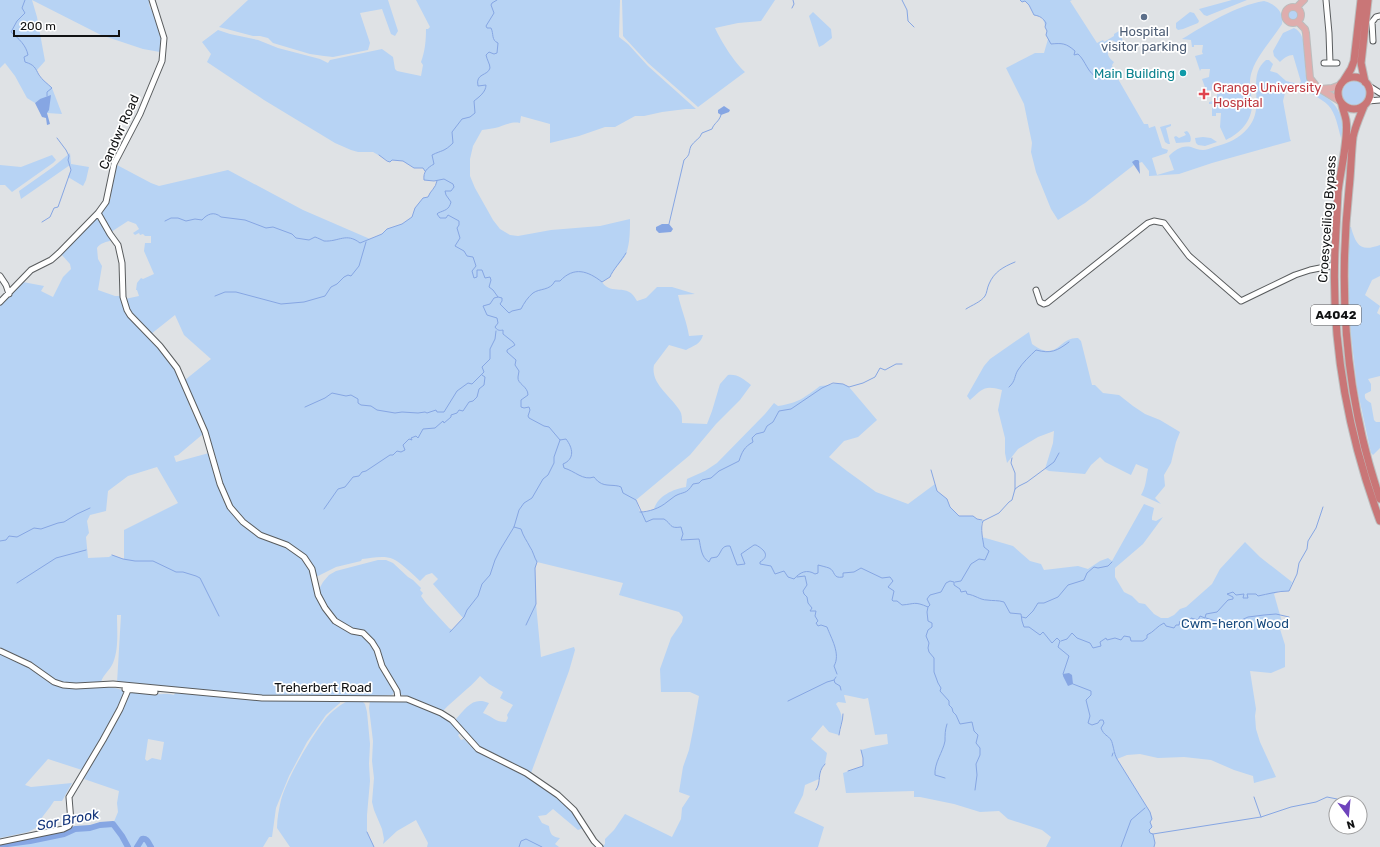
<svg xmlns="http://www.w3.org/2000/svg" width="1380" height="847" font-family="Rubik,sans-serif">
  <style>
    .green { fill: #b7d3f4; fill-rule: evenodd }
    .water { fill: #86a6e3 }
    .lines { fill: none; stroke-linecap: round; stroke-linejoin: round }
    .stream { stroke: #86a6e3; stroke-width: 1 }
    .river { stroke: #86a6e3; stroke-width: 6 }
    .minor-casing { stroke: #595c5e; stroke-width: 7 }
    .major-casing { stroke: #bcbdbd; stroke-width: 8 }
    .highway-casing { stroke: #bcbdbd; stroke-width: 9 }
    .minor { stroke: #fff; stroke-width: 5 }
    .major { stroke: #dfadad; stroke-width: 6 }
    .highway { stroke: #c97677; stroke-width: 7 }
    .service-dot { fill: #5c6f8a; stroke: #fff; stroke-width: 1.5 }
    .culture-dot { fill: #0f9aa8; stroke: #fff; stroke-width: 1.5 }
    .health-dot { fill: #e0444e; stroke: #fff; stroke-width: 1.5 }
    .labels { text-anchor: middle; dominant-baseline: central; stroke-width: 3.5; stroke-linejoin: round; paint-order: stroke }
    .shield { fill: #fff; stroke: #58595a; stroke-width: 1 }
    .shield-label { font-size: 12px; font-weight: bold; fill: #111213 }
    .service-label { font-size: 13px; fill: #4e5e75; stroke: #fff }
    .culture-label { font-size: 13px; fill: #0d838f; stroke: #fff; text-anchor: end }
    .health-label { font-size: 13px; fill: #be3a42; stroke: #fff; text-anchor: start }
    .street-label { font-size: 13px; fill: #111213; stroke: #fff }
    .park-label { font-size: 13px; fill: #1a4c7f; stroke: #fff }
    .water-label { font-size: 14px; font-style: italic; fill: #14357b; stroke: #fff }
  </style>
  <rect width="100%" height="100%" fill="#dfe2e5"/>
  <!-- green -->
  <path class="green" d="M 0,0 L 149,0 C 149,10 152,9 156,17 C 162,28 163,40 160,52 L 143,49 L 101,35 L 32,0 L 37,17 L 45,61 L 37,70 L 39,76 L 52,88 L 62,114 L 47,113 L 40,99 L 35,103 L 27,98 L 15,76 L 5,63 L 0,68 Z
    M 248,0 L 388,0 L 398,31 L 395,36 L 391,34 L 382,9 L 360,13 L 370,43 L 368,50 L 333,57 L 324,56 L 310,54 L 273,43 L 268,38 L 260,36 L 253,36 L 219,27 Z
    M 416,0 L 620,0 L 619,37 L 628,44 L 648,66 L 696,109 L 686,109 L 662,112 L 644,116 L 635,116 L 615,127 L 605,127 L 579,136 L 550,143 L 550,124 L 521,116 L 520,123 C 511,121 504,126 495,128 C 491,129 487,129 482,130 L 473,146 L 470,159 L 470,176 L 475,188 L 493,220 L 500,229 L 510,235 L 518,236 L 551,230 L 600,226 L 630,219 C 630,230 630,244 626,254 C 622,262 613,269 610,277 L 602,282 C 612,297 627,281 637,301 L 646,298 L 657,287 L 672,287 L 695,294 L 678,295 C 681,309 687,322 689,336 L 703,335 C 701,344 693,346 686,350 L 669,345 L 654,365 C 650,384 672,397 680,411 C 682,414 682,419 682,423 L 707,424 L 712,411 L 720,384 L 728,375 C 738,374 743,379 751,385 L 740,400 L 716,424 L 690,455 L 636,500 L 640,512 L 646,512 L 654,509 C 658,496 673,489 686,487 L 687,479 L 705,471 L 717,463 L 765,414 L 774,403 L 778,406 C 798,403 804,398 820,386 C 833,386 836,380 849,387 L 877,420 L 858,437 L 844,441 L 829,457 L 847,471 L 876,492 L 908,504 L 935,484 L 937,491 L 947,499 L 950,507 L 959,516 L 973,516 L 977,519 L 983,521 L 981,524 L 982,537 L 1013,546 L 1030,561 L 1041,564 L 1044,570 L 1078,566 L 1088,569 L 1100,561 L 1108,558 L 1112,561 L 1144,504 L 1154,508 L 1152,517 L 1152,520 L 1156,521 L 1163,517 L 1143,544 L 1115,568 L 1115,577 L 1124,592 L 1132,596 L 1139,603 L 1145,604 L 1154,614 L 1161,618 L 1168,618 L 1174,615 L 1180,609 L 1186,607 L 1212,584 L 1220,569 L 1245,542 L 1260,557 L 1292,582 L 1289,591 L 1279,591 L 1274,594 L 1282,622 L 1280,629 L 1285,645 L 1285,667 L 1271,673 L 1250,671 L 1256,709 L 1255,716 L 1256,729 L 1260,742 L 1276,777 L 1254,783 L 1253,776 L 1234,770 L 1211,760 L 1184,757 L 1158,758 L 1140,754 L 1127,755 L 1117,759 L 1150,812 L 1152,819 L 1150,822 L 1152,827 L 1149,830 L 1150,833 L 1153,834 L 1155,843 L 1154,847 L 1046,847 L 1051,837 L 1042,830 L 1008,819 L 999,811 L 980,812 L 954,804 L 920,797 L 914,797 L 914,791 L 846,793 L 843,773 L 863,766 L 863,758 L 861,750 L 872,747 L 888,744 L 887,734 L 875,735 L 868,698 L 864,699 L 845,695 L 844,695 L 846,703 L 838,702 L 836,704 C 846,720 840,720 839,735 L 829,732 L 823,725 L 811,739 L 827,753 L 825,764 C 821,767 819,774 819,779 L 805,785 L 803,795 L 794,813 L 824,827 L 818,847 L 602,847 L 605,844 L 605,839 L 614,830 L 625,814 L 672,837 L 681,819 L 682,808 L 690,796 L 679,792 L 683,767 L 689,750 L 693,730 L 699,696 L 690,692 L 661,692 L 660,669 L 671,638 L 682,622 L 683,617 L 679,612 L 619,595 L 623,583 L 537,562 L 535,569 L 536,604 L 541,657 L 574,647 L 575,650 L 569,671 L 531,773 L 482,750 L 455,721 L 456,719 C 466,708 473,696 489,703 L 483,713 C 493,717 495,722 506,722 L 508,718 L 507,715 L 513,705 L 500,698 L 503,692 L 489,684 L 480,676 C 469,689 455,698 443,711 L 400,694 L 383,666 L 378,647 L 356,630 L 334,618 L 326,608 L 318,591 L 323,582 L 329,575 L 336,571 L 378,560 L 386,560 L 393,563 L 408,577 L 413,580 L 421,588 L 420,590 L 423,593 L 421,596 L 426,603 L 449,628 L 452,630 L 463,618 L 433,584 L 438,579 L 432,573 L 426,575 L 420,581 C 414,575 400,562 393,559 C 384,555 372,558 362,559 L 361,561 L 336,567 L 316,577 L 304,556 L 261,535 L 246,523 L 228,501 L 206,431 L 185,380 L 211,359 L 184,335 L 175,315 L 151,334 L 130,312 L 125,299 L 139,296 L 137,290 L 136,290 L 137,283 L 141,278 L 143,279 L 154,274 L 144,251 L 145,243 L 151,243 L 151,236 L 145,236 L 143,234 L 140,235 L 139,233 L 135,235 L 133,233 L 139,229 L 136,224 L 128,221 L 111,232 L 103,219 L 102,213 L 111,198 L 111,188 L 113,175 L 117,165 L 151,183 L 159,186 L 228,170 L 303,210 L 370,239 L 382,234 L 387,229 L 402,224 L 412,217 L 415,208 L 423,198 L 428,197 C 430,191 436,188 437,181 L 424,180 L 424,176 L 425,171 L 423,168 L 414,168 L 403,161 L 392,160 L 390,162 L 373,152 L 358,152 L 351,150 L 335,143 L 264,100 L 207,62 L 211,54 L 202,42 L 218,30 L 230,34 L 258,40 L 278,48 L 320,59 L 328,63 L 330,60 L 382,49 L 393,57 L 395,69 L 397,71 L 421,76 L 423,65 L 421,62 C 425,51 426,41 426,29 L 428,29 L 430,27 Z
    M 622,0 L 775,0 L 761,21 L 738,23 L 715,28 C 721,41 734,62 745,72 L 698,107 L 648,63 L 623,36 Z
    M 1020,0 L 1072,0 L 1070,1 L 1097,43 L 1103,40 L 1104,42 L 1114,36 L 1114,34 L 1119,31 L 1120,32 L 1124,45 L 1123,46 L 1112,40 C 1108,48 1104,55 1114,62 L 1112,65 L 1114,72 L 1144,124 L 1148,124 L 1149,128 L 1155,126 L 1162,148 L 1168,150 L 1167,153 L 1152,158 L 1157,175 L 1174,170 L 1169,156 C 1175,150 1182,145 1191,147 C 1194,148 1199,150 1203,150 C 1206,150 1211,148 1214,147 C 1228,143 1239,139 1248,128 C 1267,106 1245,77 1266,60 L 1269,60 L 1273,64 L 1270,71 L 1277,73 L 1286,81 L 1298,84 L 1301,82 L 1293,55 C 1288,55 1284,58 1280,62 L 1274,56 L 1273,51 L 1283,33 L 1294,28 C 1310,35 1302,65 1307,79 C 1311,90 1319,92 1327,98 C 1340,106 1345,124 1341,138 C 1338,128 1336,113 1328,105 C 1320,97 1309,95 1303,85 L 1299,86 L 1287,85 L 1283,101 L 1290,139 L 1291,141 L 1212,163 L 1179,174 L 1149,176 L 1149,171 L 1142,162 L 1139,163 L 1139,161 L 1085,203 L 1058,220 L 1051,209 L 1036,172 L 1031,152 L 1032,143 L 1024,104 L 1006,68 L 1035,53 L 1044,53 L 1048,39 L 1046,35 L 1047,31 C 1043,22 1046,17 1034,15 L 1029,5 L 1025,1 L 1022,2 Z
    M 1232,0 L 1247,0 L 1207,16 L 1204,15 L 1199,9 Z
    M 1264,1 C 1275,4 1284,11 1282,24 C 1272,40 1258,54 1252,71 C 1248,82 1251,91 1252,102 C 1253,120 1241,133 1226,140 L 1220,127 L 1221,113 L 1216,113 L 1216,116 L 1212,116 L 1212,104 L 1209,104 L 1209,102 L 1217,100 L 1217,92 L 1212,90 L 1206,90 L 1202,79 L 1209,77 L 1210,69 L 1201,69 L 1200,71 L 1195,56 L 1203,54 L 1202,52 L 1203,45 L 1194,45 L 1194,47 L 1192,47 L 1191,40 L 1182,39 C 1207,24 1235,6 1264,1 Z
    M1287 15a6 6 0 1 1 12 0a6 6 0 1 1-12 0Z
    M 813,12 L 831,29 L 832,38 L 823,45 L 819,47 L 809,16 Z
    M 1190,12 L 1194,13 L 1199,21 L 1198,23 L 1183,29 L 1178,30 L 1176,28 L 1176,23 Z
    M1342 94a13 13 0 1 1 26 0a13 13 0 1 1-26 0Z
    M 1171,124 L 1171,126 L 1166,128 L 1170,144 L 1168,144 L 1165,142 L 1160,127 Z
    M 1187,131 C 1190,133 1192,139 1190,142 L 1176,143 L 1174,137 L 1176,136 L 1179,138 L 1186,135 L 1184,132 Z
    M 1203,137 L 1211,138 L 1217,142 L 1205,146 L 1198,145 L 1196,143 L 1195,138 Z
    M 70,153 L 71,164 L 89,167 L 86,180 L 83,186 L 68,177 L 71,170 L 70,165 L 21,199 L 19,191 L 53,167 Z
    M 52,155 L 56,160 L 53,163 L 12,192 L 5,185 L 0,185 L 0,165 L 21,167 Z
    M 97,218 L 100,220 L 113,240 C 106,242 100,243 97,248 L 98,259 L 102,266 L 98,290 L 115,296 L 121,296 L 124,307 L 176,369 L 189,399 L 189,405 L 203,434 L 178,455 L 174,456 L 176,462 L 209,453 L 217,484 L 224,502 L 235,516 L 260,538 L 282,544 L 299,555 L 307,563 L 326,613 L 366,638 L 374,647 L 395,692 L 392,695 L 349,697 L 266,696 L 117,683 L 121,615 L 117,615 C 117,630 119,649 113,663 C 110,670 103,675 101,682 L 78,684 L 66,683 L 56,680 L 15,655 L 0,648 L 0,305 L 23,282 L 44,286 L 41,291 L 53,297 L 63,277 L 71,269 L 70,264 L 61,254 L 94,219 ZM 157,467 L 178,503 L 124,530 L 124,559 L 112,555 L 109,557 L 88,558 L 86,537 L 89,533 L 87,521 L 90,515 L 106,511 L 108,491 L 128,476 Z
    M 1350,227 L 1351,227 C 1356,246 1361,252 1380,245 L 1380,276 L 1372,280 L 1365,295 L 1380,306 L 1377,313 L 1380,315 L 1380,376 L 1368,379 L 1371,384 L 1371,391 L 1365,394 C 1364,399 1367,401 1371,403 L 1374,420 L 1376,422 L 1380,422 L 1380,448 L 1373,455 L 1371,453 L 1357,388 L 1348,307 L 1350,307 L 1348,290 L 1349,275 L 1347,255 L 1350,242 Z
    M 1029,332 L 1032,344 C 1058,363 1058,337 1078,338 L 1081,341 L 1092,385 L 1095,385 L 1103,393 L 1119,395 L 1133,406 L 1145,414 L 1160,420 L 1180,432 L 1176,442 L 1171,463 L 1164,475 L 1165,486 L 1155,498 L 1161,504 L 1141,495 C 1146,487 1146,478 1148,469 L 1136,464 L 1131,475 L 1105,462 L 1100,457 L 1091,465 L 1085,474 L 1049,471 L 1045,469 L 1053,443 L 1054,431 L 1038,437 L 1018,449 L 1007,463 L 1005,453 L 1005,438 L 998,410 L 1002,390 C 985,385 983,388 970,400 L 967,396 L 984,366 L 990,359 Z
    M 0,653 C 11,658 22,663 33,670 C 40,675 47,683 56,685 C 77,693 101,682 122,690 L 124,693 C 119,714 96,753 82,770 L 48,759 L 25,785 L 31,787 L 72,783 L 62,801 L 54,801 L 50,807 L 40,820 L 36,828 L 28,832 L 0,838 Z
    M 131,692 L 133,693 C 141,691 149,693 157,694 C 162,695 168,693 174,695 L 175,693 L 260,700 L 340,701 L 340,703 L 326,715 L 307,742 L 289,776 L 276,808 L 272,837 L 269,837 L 263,847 L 0,847 L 0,845 L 30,841 L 64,834 L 75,829 L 90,828 L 100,825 L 113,824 L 118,812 L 117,803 L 119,791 L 84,779 L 128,694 ZM 148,739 L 164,742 L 161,760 L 152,758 L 147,761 L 145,759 Z
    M 348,701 L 362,701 L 365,704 L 367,712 L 370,744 L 369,764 L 370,781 L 367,815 L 367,832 L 374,847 L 290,847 L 277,828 C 277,818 279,809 281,800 C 288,776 310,739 326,718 C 331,712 341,704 348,701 Z
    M 370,701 L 405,701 L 442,716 L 450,722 L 461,733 L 458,735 L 461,740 L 464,739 L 474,749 L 484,755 L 526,775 L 568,805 L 583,828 L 578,830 L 553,809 L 546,815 L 538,816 L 542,823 L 549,826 C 550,834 552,837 560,838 L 555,844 L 559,847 L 427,847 L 428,843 L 416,820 L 397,831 L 383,844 L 384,839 L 382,829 L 374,810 L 372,802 L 374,778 L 372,761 L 373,741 L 369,708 Z"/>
  <!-- water -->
  <path class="water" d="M 51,95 L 49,110 L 47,113 L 50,124 L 47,125 L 46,118 L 42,117 L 35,103 L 40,99 Z
    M 724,106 L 730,110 L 729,112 L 721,115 L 718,113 L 718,110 Z
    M 1135,160 L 1138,160 L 1139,161 L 1140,174 L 1132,162 Z
    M 662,224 L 669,224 L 673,229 L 671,232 L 659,233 L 656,230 L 656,227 Z
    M 1069,673 L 1072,675 L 1073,684 L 1068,686 L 1063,676 L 1063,674 Z"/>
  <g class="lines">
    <!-- stream -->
    <path class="stream" d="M 25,0 L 22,8 L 25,13 L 17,21 L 11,32 C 19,39 26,45 28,55 L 24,57 L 25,62 C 35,65 35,68 39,75 C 42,80 48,84 52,88 L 47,92 L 47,96
      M 497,0 L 492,3 L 491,5 L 494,13 L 486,26 L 487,28 L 491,28 C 494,34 491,40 498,43 L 497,53 L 494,54 L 489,52 L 486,55 C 487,60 490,64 490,68 C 488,76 475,73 478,86 L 486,85 C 486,92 479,97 474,101 L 475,113 L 470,117 L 462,119 L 452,132 L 453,143 C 444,152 442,150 432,155 L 434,164 C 427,168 423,172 424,180 L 434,181 L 444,179 L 453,184 L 454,187 L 451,191 L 445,191 L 446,195 L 451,202 C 449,210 445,210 438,213 L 437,214 L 440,218 L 446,218 L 448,215 L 459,221 L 459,225 L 457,228 L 460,238 L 455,246 L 464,251 L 467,256 L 473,257 L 476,266 L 472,271 L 474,278 L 477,277 L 477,270 L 482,270 L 485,278 L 490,277 L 491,280 L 489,287 L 493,290 L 498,297 L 494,298 L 490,304 L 483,306 L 487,315 L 497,318 L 498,323 L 495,327 C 497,330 499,331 503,330 L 503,334 L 513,342 L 515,345 L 507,350 L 507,352 L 516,360 L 515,365 L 519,371 C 519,373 518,375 518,377 C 517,384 528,386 528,395 L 521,400 L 521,407 L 524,408 L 529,407 L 530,410 L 528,416 L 529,418 L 544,426 L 549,427 L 560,440 L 566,439 C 573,448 575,459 563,464 L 564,468 C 575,471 583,481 594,477 C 596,479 597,481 599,482 C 605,487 615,484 621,487 L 623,493 L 636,500 L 646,522 L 653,519 L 664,519 C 672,524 669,529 681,527 L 683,534 L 681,540 L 699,539 C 701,548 701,557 709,562 L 711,558 L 717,557 C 722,552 721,545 730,546 L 737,565 L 745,564 L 741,554 L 754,545 L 756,545 C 765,550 770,556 760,562 L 760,564 L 771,566 L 775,574 L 784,571 L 788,577 L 794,579 C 800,572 807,569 815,574 L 818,573 L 818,565 C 822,566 826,567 829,568 C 836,571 832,579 843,577 L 843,573 L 854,572 L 861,568 L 882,578 L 890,577 L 893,581 L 888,587 L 894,591 L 892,600 L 893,601 L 897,601 L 902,605 C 915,604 914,601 928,607 L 930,605 L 927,599 L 930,595 L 941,592 L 946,583 L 950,581 L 954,582 L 954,585 L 960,589 L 961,592 L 966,591 L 967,594 C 975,595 980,600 987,600 C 993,601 998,600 1004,602 L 1010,613 L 1021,614 L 1022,621 L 1024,627 L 1029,627 L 1040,635 L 1043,632 L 1052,643 L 1057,638 L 1060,641 L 1058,647 L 1069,656 L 1063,674
      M 902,0 L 907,10 L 908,21 L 914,27
      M 1020,0 L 1022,2 L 1025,1 L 1029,5 L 1034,15 C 1040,16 1043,18 1046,23 L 1045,27 L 1047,31 L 1046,35 L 1051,44 C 1062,43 1066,43 1075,51 L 1074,55 L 1078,54 C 1086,61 1087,73 1098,78
      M 792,8 L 794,4 L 793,0
      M 379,155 L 387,161 L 390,162 L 392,160 L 403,161 L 414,168 L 423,168 L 425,171
      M 165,221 L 171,218 L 178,218 L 186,221 L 195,219 L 202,220 C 207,214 214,211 221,217 L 245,220 L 266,228 L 273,227 L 292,234 L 296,238 L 309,240 L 315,237 C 318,238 322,240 324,241 C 339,242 346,232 360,243 L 382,234 L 387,229 L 402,224 L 412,217 L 415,208 L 423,198 L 428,197 C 430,191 436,188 437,181
      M 42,222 L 50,217 L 54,208 L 58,207 L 71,170 L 68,160 L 69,156 L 66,150 L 57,138
      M 669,224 L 684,160 C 691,154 688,153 691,146 C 694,141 700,139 702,133 L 712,129 C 714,123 719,122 721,115
      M 215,296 L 225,292 L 236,292 L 281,304 L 304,302 L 325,296 L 331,287 L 337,284 L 344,277 L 348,275 L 351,276 L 359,266 L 366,242
      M 498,297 L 502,298 L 502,301 L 500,304 L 509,313 L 512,311 L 521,309 C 524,303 528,297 533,293 C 540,288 550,291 555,281 L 560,281 C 574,266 588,271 602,282 L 610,277 C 612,271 622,260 626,253
      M 966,309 C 972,305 981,302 985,296 C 987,293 987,288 989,284 C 994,272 1003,267 1015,262
      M 1009,387 C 1016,381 1014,376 1018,370 C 1023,362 1030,356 1036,350 C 1051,354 1057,351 1069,342
      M 305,407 L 325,398 L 332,393 L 346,396 L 351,395 L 358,399 L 358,403 L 361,405 L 371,406 L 377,410 L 395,413 L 402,412 L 418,413 L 425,412 L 427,413 L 436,410 L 437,412 L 444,412 L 457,391 L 468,383 L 472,384 L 484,372 L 482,367 L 490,359 L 490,349 L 495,339 L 496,331
      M 1012,458 L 1011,463 L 1015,473 L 1015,489
      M 931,470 L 937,491 L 947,499 L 950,507 L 959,516 L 973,516 L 977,519 L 982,520
      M 324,509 L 338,489 L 345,487 L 353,477 L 359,476 L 362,472 L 366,471 L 390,455 L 393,455 L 397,451 L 401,452 L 405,450 L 403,445 L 409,439 L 412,440 L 411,438 L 416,436 L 418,438 L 423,429 L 435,428 L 443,421 L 444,423 L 451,417 L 451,415 L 457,413 L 459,410 L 463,411 L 469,402 L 473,401 L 477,397 L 479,389 L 484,385 L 485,377 L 482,375
      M 640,512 C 649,512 660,508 667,502 C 670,500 672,498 675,496 C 684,491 686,495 693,484 L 699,483 L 702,480 L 711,478 L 719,471 L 739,461 C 742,452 744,447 753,442 L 752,438 L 756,434 L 764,432 L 767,426 L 773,422 L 779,411 L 791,409 L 822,388 L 833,383 L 843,384 L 849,387 L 863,383 L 875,377 L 880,368 L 885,370 L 896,364 L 902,364
      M 514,527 L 521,529 C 523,536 527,541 530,547 C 533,551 534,557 537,562 L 535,568 L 536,604 L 526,625
      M 0,541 L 6,540 L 9,536 L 17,537 L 34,528 L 41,529 L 58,523 L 64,522 L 77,514 L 90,508
      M 112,555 L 123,559 L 135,561 L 153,561 L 176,572 L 183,572 L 196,576 L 200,578 L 219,616
      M 797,577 L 805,576 L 807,585 L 803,591 L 804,594 L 807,597 L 808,603 L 812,608 L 810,611 L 816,611 L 815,616 L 818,621 L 816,623 L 818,626 L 821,625 L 827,627 C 831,638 841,654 834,666 L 837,674
      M 955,582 L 961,581 L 971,564 L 979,559 L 985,560 L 989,551 L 984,547 C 983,540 980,528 983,521 L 999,513 L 1009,502 L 1012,500 L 1015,489 L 1019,486 L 1027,482 L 1054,462 L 1059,453
      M 17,583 L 56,558 L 86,550
      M 928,607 L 927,612 L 928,621 L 932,623 L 932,627 L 928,630 L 926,636 L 929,643 L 928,648 L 929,652 L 934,658 L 934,672 L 938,683 L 941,688 L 940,691 L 949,701 L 949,705 L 952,708 L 953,712 L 956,715 L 960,724 L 972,722 L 974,731 L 978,735 L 976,743 L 980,748 L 980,755 L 976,764 L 977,775 L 975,790
      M 1022,617 L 1026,618 L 1033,611 L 1038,603 L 1044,603 L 1058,597 L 1068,585 L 1084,580 L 1087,573 L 1094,567 L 1098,568 L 1108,566 L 1112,562
      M 1206,618 L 1219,622 L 1237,622 L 1248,617 L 1264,615 L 1276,614 L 1289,617
      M 450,632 L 464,617 L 467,610 L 478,596 L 482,584 L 490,575 L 495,560 L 500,550 L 514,527 L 519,510 L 524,503 L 532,498 L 543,479 L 548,475 L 554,463 L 554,457 L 560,440
      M 1061,641 L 1067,639 L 1072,633 L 1077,638 L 1090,643 L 1093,648 L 1101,646 L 1100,642 L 1106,638 L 1107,640 L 1115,638 L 1121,640 L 1124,636 L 1130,637 L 1131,641 L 1143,641 L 1147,638 L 1147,635 C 1154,632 1157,626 1164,623 L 1166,626 L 1174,628 L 1176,625 L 1179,625 L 1180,621 L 1190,626 L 1191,618 L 1198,620 L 1200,616 L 1205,618 L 1206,614 L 1217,612 L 1228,600 L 1233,599 L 1233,597 L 1227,594 L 1233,592 L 1236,595 L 1244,594 L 1243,598 L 1248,598 L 1247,594 L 1256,594 L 1258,596 C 1268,594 1278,591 1289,591 L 1297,574 L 1299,563 L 1307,549 L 1308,541 L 1316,528 L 1323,507
      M 836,677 L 834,680 L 835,683 L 840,686 L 841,690
      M 1073,684 L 1091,691 L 1091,695 L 1086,700 L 1090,716 L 1088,723 L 1092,725 L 1098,723 L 1100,720 L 1103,720 L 1104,723 L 1101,728 C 1104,736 1108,735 1111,740 C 1113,743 1114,754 1117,759 L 1150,812 L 1152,819 L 1150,822 L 1152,827 L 1149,830 L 1150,833 L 1153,834 L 1155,843 L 1154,847
      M 788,701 L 827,682 L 834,680
      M 839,735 C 840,727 843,721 843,714
      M 1112,756 L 1113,753
      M 848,771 L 863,766 L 863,758 L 861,750
      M 945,778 L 935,775 C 934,763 943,752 945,741 C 945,735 945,730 947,724
      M 816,790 C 822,782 816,773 825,764
      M 1254,797 L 1261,817
      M 367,832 L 374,847
      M 1153,834 L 1261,817 L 1291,807 L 1316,802 L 1327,797 L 1337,799
      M 519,847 L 521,841 L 526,839 L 542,847
      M 1121,847 L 1131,820 L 1145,808"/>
    <!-- river -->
    <path class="river" d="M 0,845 L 30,841 L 64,834 L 75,829 L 90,828 L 100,825 L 113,824 L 122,836 L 128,847
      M 137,847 L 142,839 C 148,838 148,843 151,847"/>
    <!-- minor casing -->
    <g class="minor-casing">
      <path id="minor" d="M 1326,0 L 1329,33 L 1330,63
        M 1373,41 L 1372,22 L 1376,17 L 1380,16
        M 1324,63 L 1337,63
        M 1369,86 L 1380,93
        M 1368,101 L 1380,100
        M 98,213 L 110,234 L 118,245 L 122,263 L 123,297 L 127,310 L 130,315 L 160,346 L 177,368 L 205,432 L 220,484 L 230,507 L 243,522 L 260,535 L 287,545 L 304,557 L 312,569 L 318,595 L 325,608 L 335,621 L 352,631 L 363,633 L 372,642 L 377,650 L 382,666 L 397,691 L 398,698
        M 0,276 L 6,285 L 9,294
        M 1036,290 L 1040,302 L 1044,304 L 1047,303 L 1148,223 L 1154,221 L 1164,223 L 1189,256 L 1241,301 L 1295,275 L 1310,270 L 1335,265
        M 0,302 L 31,270 L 51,260 L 59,253 L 98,213 L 106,202 L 114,164 L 140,114 L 162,61 L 164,38 L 152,0
        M 0,651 L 30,665 L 54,682 L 63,685 L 76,686 L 113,684 L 262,698 L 407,699 L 441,713 L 452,720 L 478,749 L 526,773 L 558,795 L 574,810 L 594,841 L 600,847
        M 125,689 L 155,692
        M 0,842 L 63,829 L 69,826 L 71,822 L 69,797 L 103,740 L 120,709 L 128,690"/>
    </g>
    <!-- major casing -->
    <g class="major-casing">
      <path id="major" d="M1285 15a8 8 0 1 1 16 0a8 8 0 1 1-16 0Z
        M 1297,7 L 1304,0
        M 1298,22 L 1305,29 L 1306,33 L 1310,78 L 1317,87 L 1338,100
        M 1321,89 L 1332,88 L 1340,85"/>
    </g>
    <!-- highway casing -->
    <g class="highway-casing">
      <path id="highway" d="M1338 93a16 16 0 1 1 32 0a16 16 0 1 1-32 0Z
        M 1344,80 L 1351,69 L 1354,61 L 1361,0
        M 1365,82 L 1361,63 L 1368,0
        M 1342,105 C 1343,110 1345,115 1346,120 C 1349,138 1340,172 1338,192 C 1337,211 1336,231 1335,250 C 1331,342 1348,434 1380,521
        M 1364,106 C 1360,116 1355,127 1353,137 C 1351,154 1351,172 1349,189 C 1338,293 1346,400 1380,499"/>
    </g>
    <!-- minor -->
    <use href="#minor" class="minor"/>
    <!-- major -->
    <use href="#major" class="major"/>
    <!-- highway -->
    <use href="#highway" class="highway"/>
  </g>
  <!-- markers -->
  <circle class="service-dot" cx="1144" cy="17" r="4"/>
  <circle class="culture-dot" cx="1183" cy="73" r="4"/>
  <path class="health-dot" d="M1202 88h4v4h4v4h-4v4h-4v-4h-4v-4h4z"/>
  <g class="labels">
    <!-- shield labels -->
    <rect class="shield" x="1311" y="305" width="50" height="20" rx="3"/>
    <g class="shield-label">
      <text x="1336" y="315">A4042</text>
    </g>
    <!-- service labels -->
    <g class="service-label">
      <text x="1144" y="31">Hospital<tspan x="1144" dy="15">visitor parking</tspan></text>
    </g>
    <!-- culture labels -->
    <g class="culture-label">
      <text x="1175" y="73">Main Building</text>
    </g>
    <!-- health labels -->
    <g class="health-label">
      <text x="1213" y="87">Grange University<tspan x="1213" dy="15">Hospital</tspan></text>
    </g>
    <!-- street labels -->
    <g class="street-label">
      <text transform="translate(119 132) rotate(-66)">Candwr Road</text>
      <text transform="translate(1327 219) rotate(-86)">Croesyceiliog Bypass</text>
      <text x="323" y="687">Treherbert Road</text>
    </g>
    <!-- park labels -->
    <g class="park-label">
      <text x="1235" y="623">Cwm-heron Wood</text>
    </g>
    <!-- water labels -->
    <g class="water-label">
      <text transform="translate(68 820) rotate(-11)">Sor Brook</text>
    </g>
  </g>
  <!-- north arrow -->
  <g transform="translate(1348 815) rotate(164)"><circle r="19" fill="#ffffff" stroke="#a0a0a1"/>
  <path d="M0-3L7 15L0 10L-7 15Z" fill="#6e43bc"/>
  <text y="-6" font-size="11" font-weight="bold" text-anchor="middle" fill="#111213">N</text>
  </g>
  <!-- scale -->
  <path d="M14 30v6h105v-6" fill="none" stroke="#111213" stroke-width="2"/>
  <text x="20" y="30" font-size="12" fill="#111213" stroke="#ffffff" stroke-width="3" paint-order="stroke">200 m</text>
</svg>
